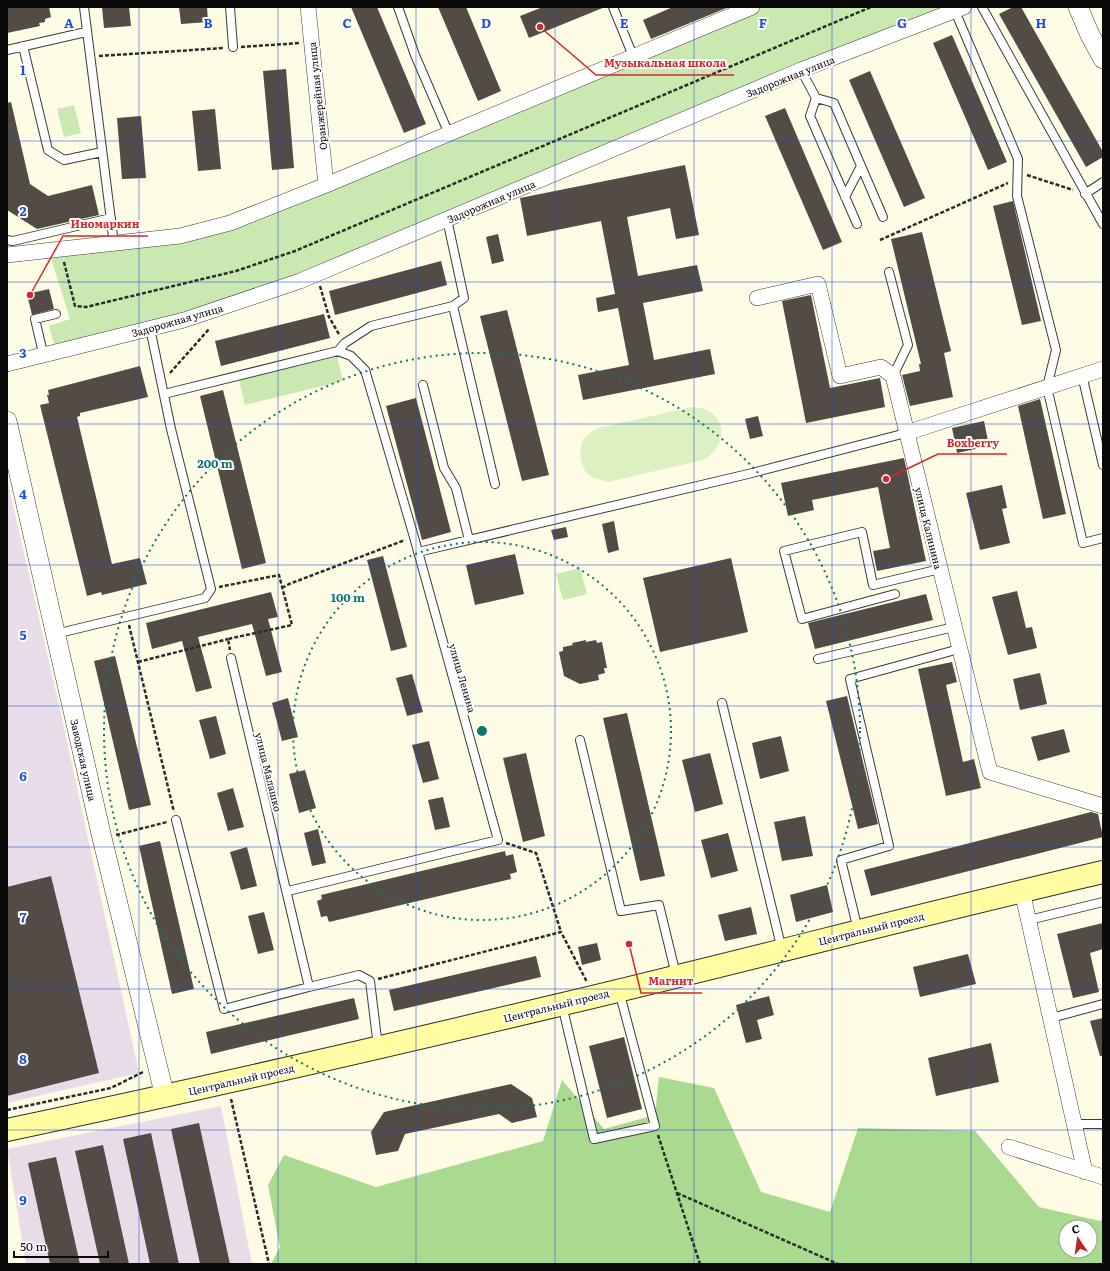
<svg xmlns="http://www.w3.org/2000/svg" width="1110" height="1271" font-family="Literata,serif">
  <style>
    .industrial { fill: #e9dce9 }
    .green { fill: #c9e9b0 }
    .forest { fill: #aada8f; fill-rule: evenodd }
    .pitch { fill: #dcf0c2 }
    .building { fill: #524b46 }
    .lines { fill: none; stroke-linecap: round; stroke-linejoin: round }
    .service-casing { stroke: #3c3c3c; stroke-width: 10 }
    .minor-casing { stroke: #3c3c3c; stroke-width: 16 }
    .tertiary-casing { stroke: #3c3c3c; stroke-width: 20 }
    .secondary-casing { stroke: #2b2b2b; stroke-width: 24 }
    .path { stroke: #2b2b2b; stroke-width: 2.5; stroke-dasharray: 4 2; stroke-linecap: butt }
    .service { stroke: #fff; stroke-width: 8 }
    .minor { stroke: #fff; stroke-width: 15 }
    .tertiary { stroke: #fff; stroke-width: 19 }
    .secondary { stroke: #fffca1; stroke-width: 22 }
    .grid { fill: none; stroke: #1d4ed8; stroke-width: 1; stroke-opacity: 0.55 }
    .ring { fill: none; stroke: #0f766e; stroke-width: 2; stroke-dasharray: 2 4 }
    .labels { text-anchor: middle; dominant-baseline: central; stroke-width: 4; stroke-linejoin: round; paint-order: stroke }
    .street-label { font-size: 10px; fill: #090909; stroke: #fff }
    .grid-label { font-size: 13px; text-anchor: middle; font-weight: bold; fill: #1d4ed8; stroke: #fff; stroke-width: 4; stroke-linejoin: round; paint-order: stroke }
    .centre { fill: #0f766e; stroke: #fff; stroke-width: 2 }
    .ring-label { font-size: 12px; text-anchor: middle; font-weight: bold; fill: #0f766e; stroke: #fff; stroke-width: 4; stroke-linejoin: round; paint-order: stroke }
    .leader { fill: none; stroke: #d62828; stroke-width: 1.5 }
    .callout-dot { fill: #d62828; stroke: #fff; stroke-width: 1.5 }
    .callout-label { font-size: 11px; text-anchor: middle; font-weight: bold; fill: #d62828; stroke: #fff; stroke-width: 4; stroke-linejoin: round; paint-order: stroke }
  </style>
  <rect width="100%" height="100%" fill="#fffce6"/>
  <!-- industrial -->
  <path class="industrial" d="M 7,479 L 59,705 L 139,1073 L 7,1103 Z
    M 221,1106 L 252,1264 L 26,1264 L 7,1149 Z"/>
  <!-- green -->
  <path class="green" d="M 752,7 L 963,7 L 316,273 L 56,351 L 49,326 L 70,319 L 50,255 L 109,252 L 180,236 Z
    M 74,105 L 81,133 L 64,137 L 57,109 Z
    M 337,356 L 343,381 L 245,405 L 239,380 Z
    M 580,568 L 587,594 L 563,600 L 556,574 Z"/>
  <!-- forest -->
  <path class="forest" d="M 659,1077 L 714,1088 L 761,1192 L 830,1212 L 858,1128 L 975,1131 L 1039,1207 L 1100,1221 L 1103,1218 L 1103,1264 L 271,1264 L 280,1247 L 268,1185 L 284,1155 L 376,1187 L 543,1141 L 562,1080 L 604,1129 L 655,1115 ZM 1066,1227 L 1090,1227 L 1090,1251 L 1066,1251 Z"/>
  <!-- pitch -->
  <path class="pitch" d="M 692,407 C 699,408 707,408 713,414 C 729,429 720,451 703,460 L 608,482 C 601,480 590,478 586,472 C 579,463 578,445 586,437 C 589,433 594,431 598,428 Z"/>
  <!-- building -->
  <path class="building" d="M 7,7 L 49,7 L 51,17 L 45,19 L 45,22 L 39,23 L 40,26 L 7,33 Z
    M 102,7 L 129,7 L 131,26 L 104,28 Z
    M 179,7 L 207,7 L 208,22 L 181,24 Z
    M 351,7 L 377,7 L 426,124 L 404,133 Z
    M 438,7 L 466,7 L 501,91 L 478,101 Z
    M 543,7 L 605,7 L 529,38 L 520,16 Z
    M 673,7 L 729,7 L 651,39 L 643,20 Z
    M 1013,7 L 1021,7 L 1103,152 L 1103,157 L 1086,167 L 999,14 Z
    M 952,35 L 1007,162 L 988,170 L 933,43 Z
    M 286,69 L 294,168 L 272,170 L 263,71 Z
    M 870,71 L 925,198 L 904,207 L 849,80 Z
    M 11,102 L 30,184 L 48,196 L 92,185 L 99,215 L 37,229 L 7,210 L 7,103 Z
    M 785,108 L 842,242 L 823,250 L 765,116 Z
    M 215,109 L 221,169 L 198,171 L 192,111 Z
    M 141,116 L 146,178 L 122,179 L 117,118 Z
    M 685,165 L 699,235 L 676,239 L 670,208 L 627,217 L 638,276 L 697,265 L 703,291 L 643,303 L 654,360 L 710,349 L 715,374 L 583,400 L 578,375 L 629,365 L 618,308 L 598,312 L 596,298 L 615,294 L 601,221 L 527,236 L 520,198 Z
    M 1013,201 L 1041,321 L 1022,325 L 993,206 Z
    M 922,232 L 951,351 L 944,353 L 953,397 L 910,406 L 902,375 L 920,371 L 919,364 L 921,364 L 891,239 Z
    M 498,234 L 504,261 L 492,264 L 486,237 Z
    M 441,261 L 447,285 L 335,315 L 329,291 Z
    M 49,289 L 54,309 L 32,315 L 27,294 Z
    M 811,295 L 830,388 L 880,378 L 885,407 L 806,423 L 782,301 Z
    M 507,310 L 549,475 L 522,481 L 480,316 Z
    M 324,314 L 330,338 L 221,366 L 215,341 Z
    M 140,366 L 148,397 L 80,413 L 80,416 L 77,417 L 112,564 L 140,558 L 147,584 L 102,595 L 101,592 L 87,596 L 40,405 L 49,403 L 47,395 L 49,395 L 48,390 Z
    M 223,390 L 266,563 L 242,569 L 200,396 Z
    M 416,398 L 451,532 L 422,540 L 386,406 Z
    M 1040,399 L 1066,514 L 1043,519 L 1018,406 Z
    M 758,416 L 763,436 L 750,439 L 745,419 Z
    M 984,421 L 989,446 L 957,453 L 952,428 Z
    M 904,458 L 926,561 L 877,571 L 873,551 L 890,548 L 878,487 L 812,500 L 814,510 L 788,516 L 781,483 Z
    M 1002,485 L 1007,508 L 1002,509 L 1010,543 L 980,550 L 966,493 Z
    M 614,521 L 619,550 L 608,553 L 602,524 Z
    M 566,527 L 568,537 L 554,540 L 551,530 Z
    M 515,554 L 524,594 L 475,605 L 466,565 Z
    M 383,556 L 407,647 L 391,651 L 367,560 Z
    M 731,558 L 748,632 L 660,652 L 643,578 Z
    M 1017,591 L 1026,628 L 1032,627 L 1037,648 L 1008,655 L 992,597 Z
    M 271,592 L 278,617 L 268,619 L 282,672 L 266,676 L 252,624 L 198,637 L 212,688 L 196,692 L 182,641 L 152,649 L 146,623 Z
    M 926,594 L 933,620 L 815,649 L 808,623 Z
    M 586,640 L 586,642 L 596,640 L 597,643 L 602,642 L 607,668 L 604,668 L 605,673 L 598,675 L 599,680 L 580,684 L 564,676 L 559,652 L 563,651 L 563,647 L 573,645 L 572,643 Z
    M 115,656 L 151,805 L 129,810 L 94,661 Z
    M 952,662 L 957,682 L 946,685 L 963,762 L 974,759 L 981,788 L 946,796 L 918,669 Z
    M 1040,673 L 1047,704 L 1020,710 L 1013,679 Z
    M 412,674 L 423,712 L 407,716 L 396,678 Z
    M 847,696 L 878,824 L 858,829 L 826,701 Z
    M 288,698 L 298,737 L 282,741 L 272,703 Z
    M 627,713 L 665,876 L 640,881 L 603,718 Z
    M 216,716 L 226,754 L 210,759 L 199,720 Z
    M 1064,729 L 1070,752 L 1038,761 L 1031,737 Z
    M 781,736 L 789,771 L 760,779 L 752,743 Z
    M 429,741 L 439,779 L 423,783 L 412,745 Z
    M 526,753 L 545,836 L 523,842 L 503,758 Z
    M 710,753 L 723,804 L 695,812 L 682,760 Z
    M 305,770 L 316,808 L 299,813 L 289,774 Z
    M 233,788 L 244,827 L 228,831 L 217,793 Z
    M 443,797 L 450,827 L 435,830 L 428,800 Z
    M 1091,812 L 1098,814 L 1103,837 L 871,896 L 864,870 Z
    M 805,816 L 813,856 L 782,861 L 774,822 Z
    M 318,829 L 326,863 L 312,866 L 304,833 Z
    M 728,833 L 738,871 L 711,878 L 701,840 Z
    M 160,841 L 194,989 L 172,994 L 139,846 Z
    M 247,847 L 257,886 L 241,890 L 230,852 Z
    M 505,851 L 506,856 L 513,854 L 517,872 L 510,874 L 511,879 L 329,922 L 327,916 L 321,917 L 317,901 L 322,899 L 321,895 Z
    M 51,876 L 99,1073 L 7,1096 L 7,887 Z
    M 827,885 L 833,912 L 796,922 L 790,895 Z
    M 751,907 L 757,934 L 725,941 L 718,915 Z
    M 264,912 L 274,950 L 258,954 L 248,916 Z
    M 1103,923 L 1103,949 L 1090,953 L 1099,992 L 1073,998 L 1057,934 Z
    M 597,943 L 601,960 L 582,965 L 578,947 Z
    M 968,954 L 976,984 L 920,997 L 913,967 Z
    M 536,956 L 541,977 L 394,1011 L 389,990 Z
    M 769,996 L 774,1015 L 757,1020 L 762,1039 L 746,1043 L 736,1005 Z
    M 354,998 L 359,1019 L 211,1054 L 206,1032 Z
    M 1103,1018 L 1103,1056 L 1100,1056 L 1090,1021 Z
    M 624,1037 L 642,1109 L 607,1118 L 589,1046 Z
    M 991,1043 L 999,1082 L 936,1096 L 928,1058 Z
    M 511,1084 L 532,1098 L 537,1117 L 512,1123 L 499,1114 L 405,1134 L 398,1151 L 376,1155 L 371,1132 L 384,1112 Z
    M 199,1123 L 230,1264 L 200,1264 L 171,1129 Z
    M 151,1133 L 179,1264 L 150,1264 L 123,1139 Z
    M 103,1145 L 129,1264 L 100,1264 L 75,1151 Z
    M 56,1157 L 80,1264 L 50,1264 L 28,1163 Z"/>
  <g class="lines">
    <!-- service casing -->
    <g class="service-casing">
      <path id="service" d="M 84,7 L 114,244
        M 230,7 L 233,47
        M 398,7 L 415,55 L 449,134
        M 613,7 L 633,56
        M 982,7 L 1103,224
        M 955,11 L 1018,159 L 1017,196 L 1056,350 L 1047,387 L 1083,543 L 1103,538
        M 23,46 L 48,150 L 64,160 L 102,152
        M 7,50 L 86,32
        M 801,70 L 816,98 L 834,103 L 883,217
        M 816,98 L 810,116 L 857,224
        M 1085,194 L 1103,182
        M 845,197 L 861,166
        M 447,219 L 464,298 L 453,306 L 495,484
        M 7,240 L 13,241 L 111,218
        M 889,272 L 908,345 L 893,376
        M 43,353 L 35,319 L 56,314
        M 1082,375 L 1103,465
        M 423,385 L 444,468 L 456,488 L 469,540
        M 164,394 L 338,351 L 345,343 L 371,326 L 453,306
        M 418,552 L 748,474 L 906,433
        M 895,594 L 802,619 L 784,551 L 862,532 L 873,585 L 940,569
        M 55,634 L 205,598 L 211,589 L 171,429 L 150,328
        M 231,658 L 309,987 L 359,975 L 370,981 L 378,1047
        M 818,659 L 954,627
        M 722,703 L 782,950
        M 580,740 L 621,911 L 659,905 L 676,975
        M 176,820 L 224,1009 L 309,987
        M 288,891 L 498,840 L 414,537 L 365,370 L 351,356 L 338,351
        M 1029,920 L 1103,902
        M 858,930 L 841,860 L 889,846 L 850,679 L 959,649
        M 562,1005 L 594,1139 L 655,1126 L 619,991
        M 1051,1018 L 1103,1004
        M 1074,1124 L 1103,1124"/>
    </g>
    <!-- minor casing -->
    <g class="minor-casing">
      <path id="minor" d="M 308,7 L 326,185
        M 7,255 L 180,236 L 230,223 L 326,185 L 752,7
        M 757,298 L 818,284 L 840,376 L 881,367 L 893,376 L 990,772 L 1103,806
        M 7,364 L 184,320 L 300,281 L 801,70 L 964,7
        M 906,433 L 1103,369
        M 1022,891 L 1085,1172
        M 1009,1147 L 1103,1177"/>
    </g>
    <!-- tertiary casing -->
    <g class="tertiary-casing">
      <path id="tertiary" d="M 1078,7 L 1090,35 L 1103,59
        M 7,421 L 102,838 L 165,1097"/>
    </g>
    <!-- secondary casing -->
    <g class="secondary-casing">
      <path id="secondary" d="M 7,1130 C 191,1091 375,1049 559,1005 C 741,962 921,914 1103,872"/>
    </g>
    <!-- path -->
    <path class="path" d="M 241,47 L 300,43
      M 99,56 L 224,48
      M 1027,175 L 1073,190
      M 880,240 L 1008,183
      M 64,262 L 75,306 L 86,307 L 236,271 L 295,251 L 871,7
      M 320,286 L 329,317 L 340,336
      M 170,373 L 209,329
      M 219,587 L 279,575 L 292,625 L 228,639 L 230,650
      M 282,588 L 289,584 L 405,540
      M 129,625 L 174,812
      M 138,662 L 228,639
      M 116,835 L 167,822
      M 506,843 L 536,853 L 561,932
      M 378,979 L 561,932 L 587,982
      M 231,1099 L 269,1264
      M 7,1110 L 111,1088 L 143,1072
      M 658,1135 L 700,1264
      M 677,1193 L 838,1264"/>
    <!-- service -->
    <use href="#service" class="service"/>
    <!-- minor -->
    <use href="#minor" class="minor"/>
    <!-- tertiary -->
    <use href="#tertiary" class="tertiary"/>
    <!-- secondary -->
    <use href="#secondary" class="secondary"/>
  </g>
  <!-- grid -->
  <path class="grid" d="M 139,7 L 139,1264M 278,7 L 278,1264M 416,7 L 416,1264M 555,7 L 555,1264M 694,7 L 694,1264M 832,7 L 832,1264M 971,7 L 971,1264M 7,141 L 1103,141M 7,282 L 1103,282M 7,424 L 1103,424M 7,565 L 1103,565M 7,706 L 1103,706M 7,847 L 1103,847M 7,989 L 1103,989M 7,1130 L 1103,1130"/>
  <!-- distance rings -->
  <g class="ring">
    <circle cx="482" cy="731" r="189"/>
    <circle cx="482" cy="731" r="378"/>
  </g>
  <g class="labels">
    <!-- street labels -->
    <g class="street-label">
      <text transform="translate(790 76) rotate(-22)">Задорожная улица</text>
      <text transform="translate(317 96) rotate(-96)">Оранжерейная улица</text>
      <text transform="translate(491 201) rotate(-23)">Задорожная улица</text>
      <text transform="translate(177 320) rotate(-16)">Задорожная улица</text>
      <text transform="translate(929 528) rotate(76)">улица Калинина</text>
      <text transform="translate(463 678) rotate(74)">улица Ленина</text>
      <text transform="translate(84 760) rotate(77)">Заводская улица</text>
      <text transform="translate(269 772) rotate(76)">улица Малашко</text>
      <text transform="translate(871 928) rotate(-14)">Центральный проезд</text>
      <text transform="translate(556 1005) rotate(-14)">Центральный проезд</text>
      <text transform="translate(241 1079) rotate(-13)">Центральный проезд</text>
    </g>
  </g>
  <g class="grid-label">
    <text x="69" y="28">A</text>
    <text x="208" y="28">B</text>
    <text x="347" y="28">C</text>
    <text x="486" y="28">D</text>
    <text x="624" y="28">E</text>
    <text x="763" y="28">F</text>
    <text x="902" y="28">G</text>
    <text x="1041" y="28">H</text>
    <text x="23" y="75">1</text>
    <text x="23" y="216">2</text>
    <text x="23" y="358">3</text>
    <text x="23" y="499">4</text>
    <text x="23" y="640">5</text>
    <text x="23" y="781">6</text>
    <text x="23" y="922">7</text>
    <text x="23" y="1064">8</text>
    <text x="23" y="1205">9</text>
  </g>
  <circle cx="482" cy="731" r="6" class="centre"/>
  <g class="ring-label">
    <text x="215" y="468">200 m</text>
    <text x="348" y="602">100 m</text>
  </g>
  <!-- callouts -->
  <path class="leader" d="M540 27L596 75H734M30 295L63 236H148M886 479L938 454H1007M629 944L641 993H702"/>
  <g class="callout-dot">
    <circle cx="540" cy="27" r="4"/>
    <circle cx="30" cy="295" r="4"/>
    <circle cx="886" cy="479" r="4"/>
    <circle cx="629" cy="944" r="4"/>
  </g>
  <g class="callout-label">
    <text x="665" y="67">Музыкальная школа</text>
    <text x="105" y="228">Иномаркин</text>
    <text x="973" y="447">Boxberry</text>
    <text x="671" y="985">Магнит</text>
  </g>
  <!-- border -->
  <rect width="1110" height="1271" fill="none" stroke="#090909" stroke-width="16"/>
  <!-- north arrow -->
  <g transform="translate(1078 1239) rotate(347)"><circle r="19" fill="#ffffff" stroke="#9d9d9d"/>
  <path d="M0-3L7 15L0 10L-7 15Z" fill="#bc251f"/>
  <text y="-6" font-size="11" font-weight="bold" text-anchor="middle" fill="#090909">С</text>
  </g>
  <!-- scale -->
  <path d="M14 1251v6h94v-6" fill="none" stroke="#090909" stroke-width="2"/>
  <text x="20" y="1251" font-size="12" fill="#090909" stroke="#ffffff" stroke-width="3" paint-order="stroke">50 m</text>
</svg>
